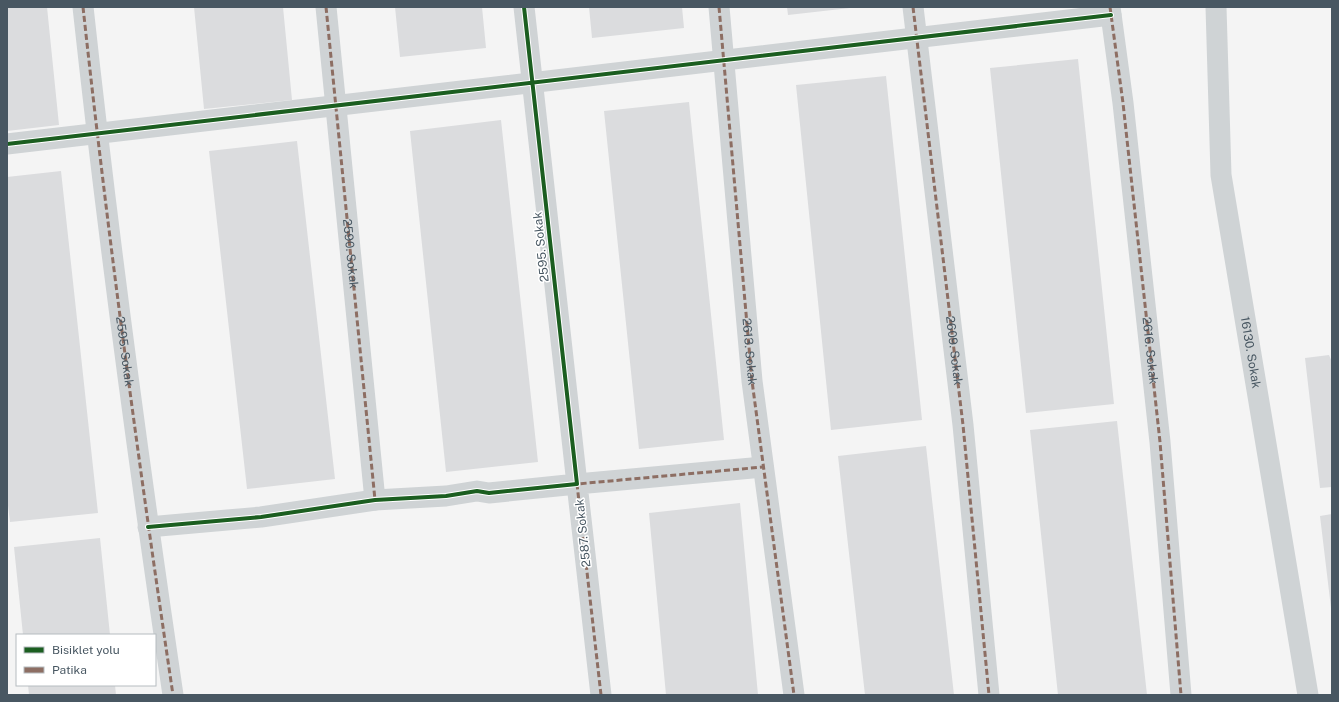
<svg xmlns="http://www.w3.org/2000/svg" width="1339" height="702" font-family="'Public Sans',sans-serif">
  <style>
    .building { fill: #dbdcde }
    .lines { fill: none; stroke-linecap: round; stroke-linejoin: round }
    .minor { stroke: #cfd3d5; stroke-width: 21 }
    .quiet { stroke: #8d6e63; stroke-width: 3; stroke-dasharray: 6 3; stroke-linecap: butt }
    .cycleway-casing { stroke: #fff; stroke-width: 6 }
    .cycleway { stroke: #1b5e20; stroke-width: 4 }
    .labels { text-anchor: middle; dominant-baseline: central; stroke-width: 3; stroke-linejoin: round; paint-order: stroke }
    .street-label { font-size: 12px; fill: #485762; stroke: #fff }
  </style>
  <rect width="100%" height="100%" fill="#f4f4f4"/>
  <!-- building -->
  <path class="building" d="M 7,7 L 47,7 L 59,125 L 7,131 Z
    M 194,7 L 283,7 L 292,100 L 204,109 Z
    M 395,7 L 482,7 L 486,48 L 400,57 Z
    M 589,7 L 682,7 L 684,28 L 592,38 Z
    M 787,7 L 850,7 L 850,8 L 788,15 Z
    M 1078,59 L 1114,404 L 1026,413 L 990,68 Z
    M 886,76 L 922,420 L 831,430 L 796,85 Z
    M 689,102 L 724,440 L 639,449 L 604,111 Z
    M 501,120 L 538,462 L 446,472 L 410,131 Z
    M 297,141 L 335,479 L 247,489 L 209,151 Z
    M 61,171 L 98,513 L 10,522 L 7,497 L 7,177 Z
    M 1329,355 L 1332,362 L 1332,487 L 1320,488 L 1305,358 Z
    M 1117,421 L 1147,695 L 1058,695 L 1030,430 Z
    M 926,446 L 954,695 L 865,695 L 838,456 Z
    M 740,503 L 758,695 L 666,695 L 649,513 Z
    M 1332,514 L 1332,608 L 1331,608 L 1320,516 Z
    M 100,538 L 110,635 L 23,635 L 14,547 Z
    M 28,685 L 115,685 L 116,695 L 29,695 Z"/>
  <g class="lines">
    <!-- minor -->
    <g class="minor">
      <path id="s1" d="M 83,7 C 108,237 139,466 173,695"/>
      <path id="s2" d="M 326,7 L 375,500"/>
      <path d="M 719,7 L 752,381 L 794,695"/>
      <path id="s3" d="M 913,7 L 963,425 L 989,695"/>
      <path id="s4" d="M 1110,7 L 1123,103 L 1160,442 L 1181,695"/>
      <path id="s5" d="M 1216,7 L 1221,175 L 1308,695"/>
      <path d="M 7,144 L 1111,15"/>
      <path d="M 148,527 L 261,517 L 375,500 L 446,496 L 477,491 L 489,493 L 577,484 L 524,7"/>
      <path d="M 601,695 L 577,484 L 763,467"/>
    </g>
    <!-- quiet -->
    <g class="quiet">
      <path d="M 83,7 C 108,237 139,466 173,695"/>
      <path d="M 326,7 L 375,500"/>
      <path id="s6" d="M 719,7 L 752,381 L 794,695"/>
      <path d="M 913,7 L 963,425 L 989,695"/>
      <path d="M 1110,7 L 1123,103 L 1160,442 L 1181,695"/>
      <path d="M 601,695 L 577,484 L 763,467"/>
    </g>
    <!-- cycleway casing -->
    <g class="cycleway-casing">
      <path id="cycleway" d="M 7,144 L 1111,15
        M 148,527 L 261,517 L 375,500 L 446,496 L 477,491 L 489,493 L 577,484 L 524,7"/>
    </g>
    <!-- cycleway -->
    <use href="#cycleway" class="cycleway"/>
  </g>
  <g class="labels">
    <!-- street labels -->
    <g class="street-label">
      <text transform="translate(541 247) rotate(-96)">2595. Sokak</text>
      <text stroke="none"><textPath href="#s2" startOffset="248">2590. Sokak</textPath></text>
      <text stroke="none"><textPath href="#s1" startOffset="347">2595. Sokak</textPath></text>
      <text stroke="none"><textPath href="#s3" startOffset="346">2609. Sokak</textPath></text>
      <text stroke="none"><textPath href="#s4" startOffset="346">2616. Sokak</textPath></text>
      <text stroke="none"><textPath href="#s6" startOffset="346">2613. Sokak</textPath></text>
      <text stroke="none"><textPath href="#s5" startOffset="348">16130. Sokak</textPath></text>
      <text transform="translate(583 533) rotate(-96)">2587. Sokak</text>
    </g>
  </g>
  <!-- border -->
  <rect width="1339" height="702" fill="none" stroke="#485762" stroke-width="16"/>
  <!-- legend -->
  <rect x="16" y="634" width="140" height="52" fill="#ffffff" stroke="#b6bcc0"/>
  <rect x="24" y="647" width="20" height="6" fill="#1b5e20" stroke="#b6bcc0"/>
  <text x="52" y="654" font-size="12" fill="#485762">Bisiklet yolu</text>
  <rect x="24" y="667" width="20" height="6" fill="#8d6e63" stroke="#b6bcc0"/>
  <text x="52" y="674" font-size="12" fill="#485762">Patika</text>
</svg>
